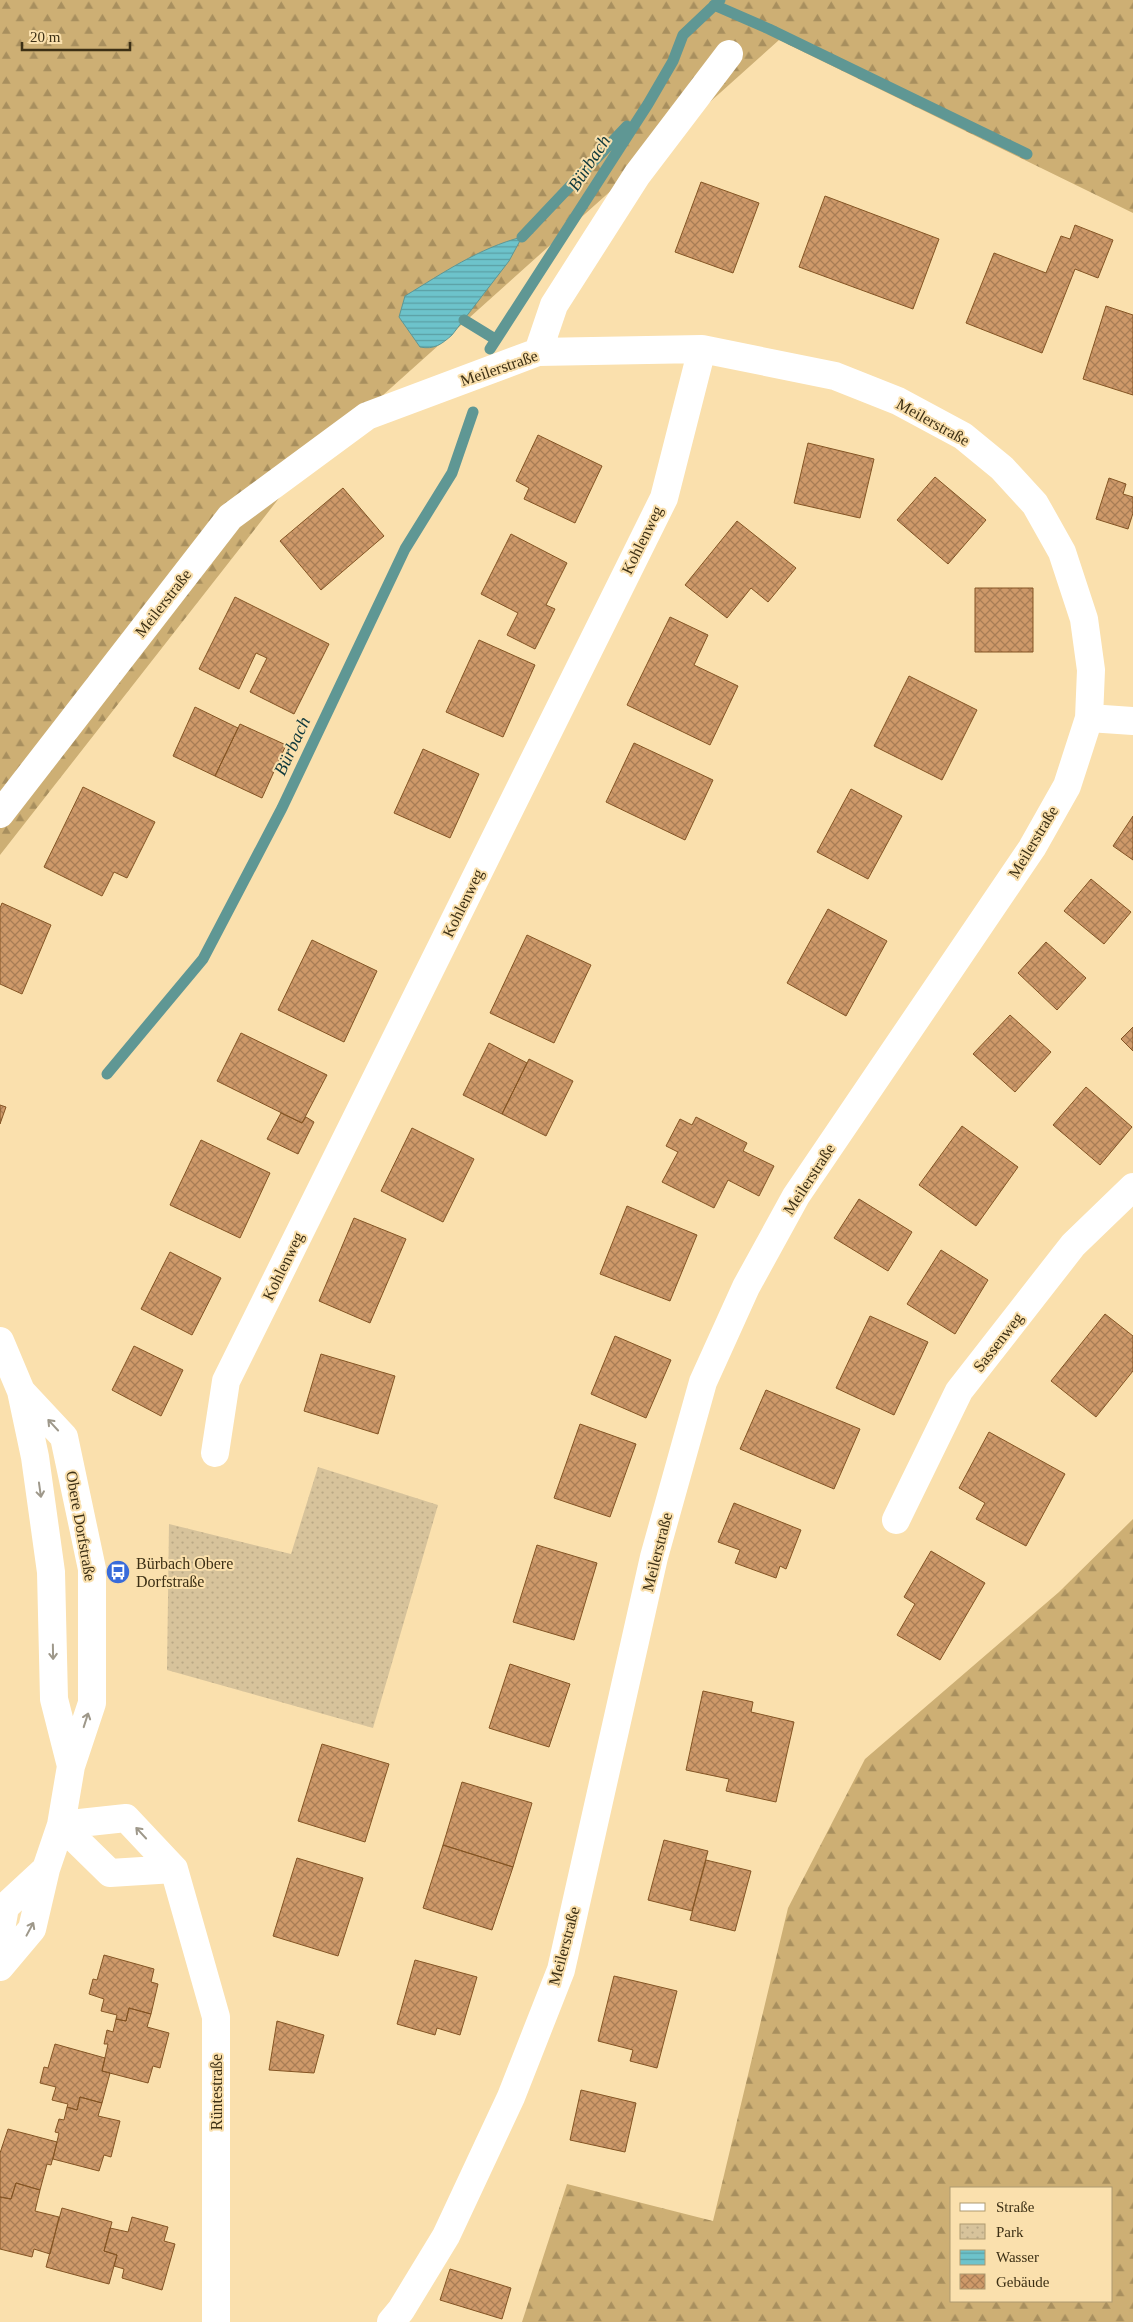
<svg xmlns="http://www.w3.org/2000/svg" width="1133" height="2322" font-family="Georgia,serif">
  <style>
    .forest { fill: url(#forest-firs); fill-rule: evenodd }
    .park { fill: url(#park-dots) }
    .water { fill: url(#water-rules); stroke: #5f9794 }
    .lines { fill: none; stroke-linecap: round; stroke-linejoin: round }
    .stream { stroke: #5f9794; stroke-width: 11 }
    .building { fill: url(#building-cross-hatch); stroke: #845524 }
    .minor { stroke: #fff; stroke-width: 28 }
    .oneway { stroke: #9e988a }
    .labels { text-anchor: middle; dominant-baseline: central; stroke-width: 4; stroke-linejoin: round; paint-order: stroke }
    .street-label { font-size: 16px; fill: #3d3015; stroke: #fae0ad }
    .poi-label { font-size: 16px; fill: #3d3015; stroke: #fae0ad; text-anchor: start }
    .water-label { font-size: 18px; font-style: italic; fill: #0e383c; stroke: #fae0ad }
  </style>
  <defs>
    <pattern id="forest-firs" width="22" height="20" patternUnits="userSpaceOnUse" patternTransform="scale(1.25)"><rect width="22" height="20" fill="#cdaf74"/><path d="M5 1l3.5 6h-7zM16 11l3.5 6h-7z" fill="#a88f5e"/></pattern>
    <pattern id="park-dots" width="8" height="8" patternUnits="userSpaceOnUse" patternTransform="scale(1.25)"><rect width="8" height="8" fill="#d7c39b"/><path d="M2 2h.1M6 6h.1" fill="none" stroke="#b9a885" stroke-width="1.8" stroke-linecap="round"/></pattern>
    <pattern id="water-rules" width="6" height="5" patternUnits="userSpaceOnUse" patternTransform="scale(1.25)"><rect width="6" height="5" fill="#6dc3cb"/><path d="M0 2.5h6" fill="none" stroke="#5b9fa4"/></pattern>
    <pattern id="building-cross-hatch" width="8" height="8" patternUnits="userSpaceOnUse" patternTransform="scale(1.25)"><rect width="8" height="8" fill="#ce9969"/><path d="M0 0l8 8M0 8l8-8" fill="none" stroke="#a87d55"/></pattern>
  </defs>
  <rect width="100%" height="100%" fill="#fae0ad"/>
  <!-- forest -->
  <path class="forest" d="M 0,0 L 1133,0 L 1133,213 L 779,40 L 305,465 L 0,855 Z
    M 1133,1519 L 1133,2322 L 522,2322 L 567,2184 L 713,2221 L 788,1908 L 865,1759 L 1059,1592 ZM 1112,2188 L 1112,2301 L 952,2301 L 952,2188 Z"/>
  <!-- park -->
  <path class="park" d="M 318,1467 L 438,1505 L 373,1728 L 167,1670 L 169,1524 L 291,1554 Z"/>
  <!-- water -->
  <path class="water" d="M 522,237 L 509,261 L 452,335 C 442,344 434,350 420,347 L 399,317 L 405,296 C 443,273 479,248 522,237 Z"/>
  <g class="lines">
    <!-- stream -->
    <path class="stream" d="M 714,5 L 769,29 L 1027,154
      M 522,237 L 627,126
      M 464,320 L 495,339
      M 490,349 L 648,104 L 673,61 L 683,35 L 720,0
      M 107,1074 L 203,959 L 282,808 L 405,549 L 452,473 L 473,412"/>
  </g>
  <!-- building -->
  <path class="building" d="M 701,182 L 759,203 L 733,273 L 675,252 Z
    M 825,196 L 939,239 L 913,309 L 799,267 Z
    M 1075,225 L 1113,240 L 1098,278 L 1075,269 L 1042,353 L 966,323 L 994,253 L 1046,273 L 1061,236 L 1070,239 Z
    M 1106,306 L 1133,315 L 1133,395 L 1083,379 Z
    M 538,435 L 602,466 L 575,523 L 524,499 L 529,488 L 516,481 Z
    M 808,443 L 874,459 L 860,518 L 794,503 Z
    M 935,477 L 986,520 L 948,564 L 897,520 Z
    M 1109,478 L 1126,484 L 1123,494 L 1133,497 L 1133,513 L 1128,529 L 1096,519 Z
    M 343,488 L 384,536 L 321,590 L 280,541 Z
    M 737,521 L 796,568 L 768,602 L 751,588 L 727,618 L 685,585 Z
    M 511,534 L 567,563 L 546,605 L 555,609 L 535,649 L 507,635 L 518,613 L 481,594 Z
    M 975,588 L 1033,588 L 1033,652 L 975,652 Z
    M 235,597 L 329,644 L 294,714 L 250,692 L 267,658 L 256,653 L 239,689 L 199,669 Z
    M 670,617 L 708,635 L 694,665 L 738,686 L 710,745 L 627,705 Z
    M 479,640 L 535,665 L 503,737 L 446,712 Z
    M 909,676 L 977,710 L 942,780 L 874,746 Z
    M 195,707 L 238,728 L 215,776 L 173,756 Z
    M 240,724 L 286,745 L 262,798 L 215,776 Z
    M 634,743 L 713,780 L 685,840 L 606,802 Z
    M 423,749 L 479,774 L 450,838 L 394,813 Z
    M 83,787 L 155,822 L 127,878 L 114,872 L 102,896 L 44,867 Z
    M 851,789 L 902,816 L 868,879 L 817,852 Z
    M 1133,816 L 1133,860 L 1113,846 Z
    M 1091,879 L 1131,912 L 1104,944 L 1064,911 Z
    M 2,903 L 51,925 L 22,994 L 0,984 L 0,908 Z
    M 828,909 L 887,941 L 846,1016 L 787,983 Z
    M 527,935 L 591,965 L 554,1043 L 490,1013 Z
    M 312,940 L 377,971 L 344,1042 L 278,1010 Z
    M 1046,942 L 1086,978 L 1057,1010 L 1018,973 Z
    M 1010,1015 L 1051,1052 L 1015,1092 L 973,1054 Z
    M 1133,1027 L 1133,1051 L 1121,1039 Z
    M 241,1033 L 327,1075 L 302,1123 L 217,1081 Z
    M 489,1043 L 527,1063 L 502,1114 L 463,1095 Z
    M 529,1059 L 573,1081 L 546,1136 L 502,1114 Z
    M 1086,1087 L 1132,1127 L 1100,1165 L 1053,1125 Z
    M 0,1105 L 6,1107 L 0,1124 Z
    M 281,1113 L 302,1123 L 306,1117 L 314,1122 L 298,1154 L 267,1139 Z
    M 696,1117 L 747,1143 L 743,1151 L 774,1166 L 759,1196 L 728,1180 L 714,1208 L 662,1182 L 678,1152 L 666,1146 L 680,1119 L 692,1125 Z
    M 962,1126 L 1018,1167 L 976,1226 L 919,1185 Z
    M 412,1128 L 474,1159 L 443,1222 L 381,1191 Z
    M 201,1140 L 270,1173 L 240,1238 L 170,1205 Z
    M 859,1199 L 912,1232 L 888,1271 L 834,1238 Z
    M 627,1206 L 697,1235 L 670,1301 L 600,1274 Z
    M 354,1218 L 406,1239 L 370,1323 L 319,1301 Z
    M 941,1250 L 988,1280 L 955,1334 L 907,1304 Z
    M 170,1252 L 221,1278 L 192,1335 L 141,1309 Z
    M 1105,1314 L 1133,1336 L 1133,1371 L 1096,1417 L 1051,1381 Z
    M 870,1316 L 928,1342 L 894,1415 L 836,1388 Z
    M 615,1336 L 671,1360 L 646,1418 L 591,1394 Z
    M 134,1346 L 183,1370 L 161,1416 L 112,1390 Z
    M 321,1354 L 395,1376 L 378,1434 L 304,1411 Z
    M 766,1390 L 860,1429 L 834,1489 L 740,1449 Z
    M 580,1424 L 636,1444 L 610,1517 L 554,1498 Z
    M 989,1432 L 1065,1474 L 1026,1546 L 976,1519 L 985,1503 L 959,1488 Z
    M 734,1503 L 801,1530 L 786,1569 L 780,1566 L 776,1578 L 735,1563 L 740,1550 L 718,1542 Z
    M 537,1545 L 597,1563 L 574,1640 L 513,1622 Z
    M 931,1551 L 985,1583 L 940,1660 L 897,1635 L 915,1604 L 904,1597 Z
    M 510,1664 L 570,1684 L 549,1747 L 489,1728 Z
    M 703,1691 L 753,1702 L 751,1712 L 794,1722 L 776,1802 L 726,1791 L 729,1779 L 686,1770 Z
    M 322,1744 L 389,1764 L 365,1842 L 298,1821 Z
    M 462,1782 L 532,1803 L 513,1867 L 443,1845 Z
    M 664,1840 L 708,1851 L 692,1911 L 648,1900 Z
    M 443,1845 L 513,1867 L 492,1930 L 423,1908 Z
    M 297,1858 L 363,1878 L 338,1956 L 273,1936 Z
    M 706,1860 L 751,1871 L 735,1931 L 690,1920 Z
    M 104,1955 L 154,1969 L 151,1982 L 158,1984 L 151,2014 L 129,2008 L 126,2021 L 116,2019 L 117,2015 L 101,2011 L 104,1999 L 89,1994 L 93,1979 L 97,1980 Z
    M 415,1960 L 477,1977 L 460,2035 L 437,2028 L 435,2035 L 397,2024 Z
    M 614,1976 L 677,1991 L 657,2068 L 630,2061 L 633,2050 L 598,2041 Z
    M 129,2008 L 151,2014 L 147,2027 L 169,2033 L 160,2068 L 153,2066 L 148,2083 L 102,2071 L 108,2044 L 104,2044 L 107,2030 L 113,2032 L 116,2019 L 126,2021 Z
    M 277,2021 L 324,2035 L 314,2073 L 269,2070 Z
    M 55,2044 L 105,2058 L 102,2071 L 110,2073 L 102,2103 L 80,2097 L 77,2110 L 67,2107 L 68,2104 L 52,2100 L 56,2087 L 40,2083 L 44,2067 L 48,2068 Z
    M 581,2090 L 636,2103 L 625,2152 L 570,2140 Z
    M 80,2097 L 102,2103 L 98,2116 L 120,2121 L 111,2157 L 104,2155 L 99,2171 L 53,2159 L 59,2133 L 55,2132 L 59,2119 L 64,2120 L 67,2107 L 77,2110 Z
    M 8,2129 L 57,2142 L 51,2165 L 47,2164 L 40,2190 L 16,2183 L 11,2199 L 0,2197 L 0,2153 Z
    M 16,2183 L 40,2190 L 35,2211 L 59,2217 L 50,2254 L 34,2249 L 32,2257 L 0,2249 L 0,2197 L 11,2199 Z
    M 62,2208 L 112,2222 L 104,2251 L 117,2255 L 109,2284 L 46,2267 Z
    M 132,2217 L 168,2227 L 164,2241 L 175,2244 L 162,2290 L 122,2278 L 124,2269 L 114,2266 L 117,2255 L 104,2251 L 110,2228 L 128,2232 Z
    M 450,2269 L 511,2288 L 502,2319 L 440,2300 Z"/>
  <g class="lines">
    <!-- minor -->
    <path class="minor" d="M 538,352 L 554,305 L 637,175 L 729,54
      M 1089,718 L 1133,721
      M 0,814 L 230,517 L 367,416 L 538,352 L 702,349 L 835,376 L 898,401 L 963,436 L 1002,468 L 1035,504 L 1062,552 L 1084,619 L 1091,670 L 1089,718 L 1067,786 L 1032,848 L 796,1196 L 746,1287 L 703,1382 L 654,1557 L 561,1970 L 511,2097 L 446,2236 L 401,2310 L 391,2322
      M 0,1341 L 21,1391 L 35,1457 L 51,1572 L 54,1699 L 71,1766
      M 215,1453 L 226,1381 L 664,498 L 702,349
      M 896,1520 L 959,1391 L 1073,1245 L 1133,1187
      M 61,1825 L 126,1818 L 174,1869 L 216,2017 L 216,2322
      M 61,1825 L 110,1873 L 174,1869
      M 0,1935 L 5,1907 L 46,1869
      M 0,1967 L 32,1929 L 46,1869 L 61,1825 L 71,1766 L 92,1703 L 92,1569 L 64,1437 L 21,1391"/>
  </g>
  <!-- one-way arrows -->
  <defs><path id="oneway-shaft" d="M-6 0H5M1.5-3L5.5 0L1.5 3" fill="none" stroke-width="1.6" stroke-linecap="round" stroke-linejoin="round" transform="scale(1.25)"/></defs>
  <g class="oneway">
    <use href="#oneway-shaft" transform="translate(53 1425) rotate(-133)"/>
    <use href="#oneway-shaft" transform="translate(40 1490) rotate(82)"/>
    <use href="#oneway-shaft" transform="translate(53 1652) rotate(89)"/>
    <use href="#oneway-shaft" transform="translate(86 1720) rotate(-72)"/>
    <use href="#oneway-shaft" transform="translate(141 1833) rotate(-133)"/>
    <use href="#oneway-shaft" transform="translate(30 1929) rotate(-62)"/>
  </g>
  <!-- icons -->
  <defs>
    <g id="bus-disc" transform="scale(1.25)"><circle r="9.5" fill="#386bda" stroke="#fae0ad"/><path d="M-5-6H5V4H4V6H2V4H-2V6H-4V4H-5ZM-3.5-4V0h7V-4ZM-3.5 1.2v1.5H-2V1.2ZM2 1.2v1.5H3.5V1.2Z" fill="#fff"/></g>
  </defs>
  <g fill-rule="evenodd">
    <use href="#bus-disc" x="118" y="1572"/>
  </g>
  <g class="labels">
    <!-- street labels -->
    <g class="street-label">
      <text transform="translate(499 368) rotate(-19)">Meilerstraße</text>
      <text transform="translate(933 422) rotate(29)">Meilerstraße</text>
      <text transform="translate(642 540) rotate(-64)">Kohlenweg</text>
      <text transform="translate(163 603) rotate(-52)">Meilerstraße</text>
      <text transform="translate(1033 842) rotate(-59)">Meilerstraße</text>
      <text transform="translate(463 903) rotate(-64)">Kohlenweg</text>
      <text transform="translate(809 1179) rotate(-57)">Meilerstraße</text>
      <text transform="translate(283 1266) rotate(-64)">Kohlenweg</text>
      <text transform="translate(998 1342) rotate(-52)">Sassenweg</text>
      <text transform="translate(81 1526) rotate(80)">Obere Dorfstraße</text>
      <text transform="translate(657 1552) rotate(-76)">Meilerstraße</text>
      <text transform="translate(564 1946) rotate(-75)">Meilerstraße</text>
      <text transform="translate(216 2092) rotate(-90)">Rüntestraße</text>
    </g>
    <!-- poi labels -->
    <g class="poi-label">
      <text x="136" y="1563">Bürbach Obere<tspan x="136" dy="18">Dorfstraße</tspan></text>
    </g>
    <!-- water labels -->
    <g class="water-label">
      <text transform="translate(589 163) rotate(-57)">Bürbach</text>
      <text transform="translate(292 746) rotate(-65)">Bürbach</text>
    </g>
  </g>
  <!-- legend -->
  <rect x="950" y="2187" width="162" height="115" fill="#fae0ad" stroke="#ae9a70"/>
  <rect x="960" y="2203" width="25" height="8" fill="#ffffff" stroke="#ae9a70"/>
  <text x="996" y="2212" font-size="15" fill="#3d3015">Straße</text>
  <rect x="960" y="2224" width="25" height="15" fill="url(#park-dots)" stroke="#ae9a70"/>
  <text x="996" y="2237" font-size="15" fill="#3d3015">Park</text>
  <rect x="960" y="2250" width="25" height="15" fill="url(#water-rules)" stroke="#ae9a70"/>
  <text x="996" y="2262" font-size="15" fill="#3d3015">Wasser</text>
  <rect x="960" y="2274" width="25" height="15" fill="url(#building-cross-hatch)" stroke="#ae9a70"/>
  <text x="996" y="2287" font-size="15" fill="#3d3015">Gebäude</text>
  <!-- scale -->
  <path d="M22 42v8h108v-8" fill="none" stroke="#3d3015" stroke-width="2.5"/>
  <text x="30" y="42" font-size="15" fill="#3d3015" stroke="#fae0ad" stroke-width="4" paint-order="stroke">20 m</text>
</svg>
